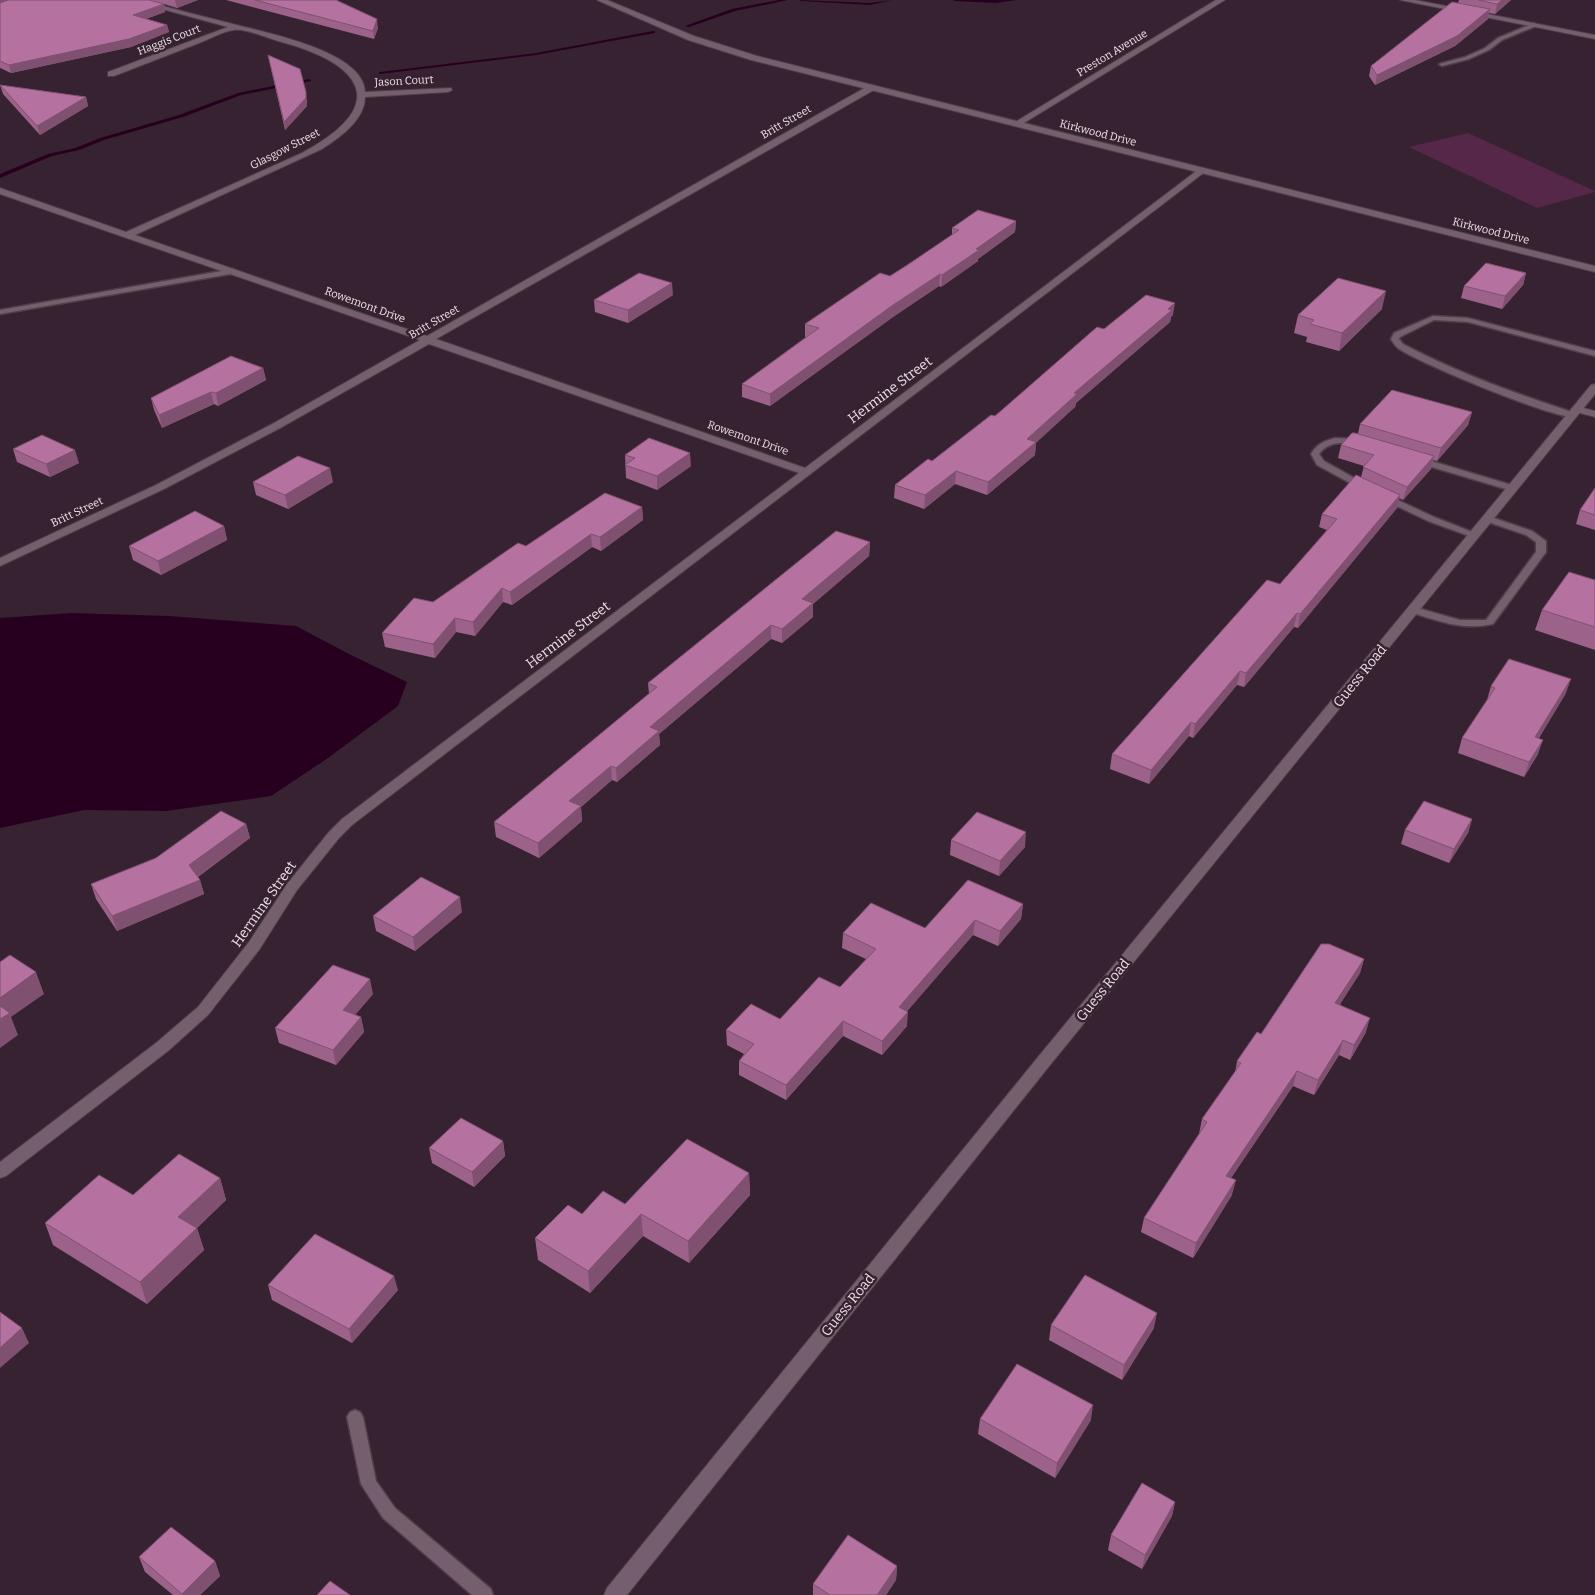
<svg xmlns="http://www.w3.org/2000/svg" width="1595" height="1595" font-family="Bitter,serif">
  <style>
    .green { fill: #562749 }
    .water { fill: #28001f }
    .lines { fill: none; stroke-linecap: round; stroke-linejoin: round }
    .stream { fill: #28001f; fill-rule: evenodd }
    .service-casing { stroke: #4f3e4a; stroke-width: 3 }
    .minor-casing { stroke: #4f3e4a; stroke-width: 2 }
    .tertiary-casing { stroke: #4f3e4a; stroke-width: 2 }
    .secondary-casing { stroke: #4f3e4a; stroke-width: 2 }
    .service { fill: #755e6d; fill-rule: evenodd }
    .minor { fill: #755e6d; fill-rule: evenodd }
    .tertiary { fill: #755e6d; fill-rule: evenodd }
    .secondary { fill: #755e6d; fill-rule: evenodd }
    .wall { fill: #9c628a }
    .shaded-wall { fill: #7f5070 }
    .building { fill: #b572a0; stroke: #7f5070 }
    .labels { text-anchor: middle; dominant-baseline: central; stroke-width: 5; stroke-linejoin: round; paint-order: stroke }
    .far-street-label { font-size: 11px; fill: #ede0e8; stroke: #362230 }
    .street-label { font-size: 14px; fill: #ede0e8; stroke: #362230 }
  </style>
  <rect width="100%" height="100%" fill="#362230"/>
  <!-- green -->
  <path class="green" d="M 1468,133 L 1595,191 L 1595,192 L 1537,208 L 1409,147 Z"/>
  <!-- water -->
  <path class="water" d="M 71,613 L 170,616 L 296,626 L 349,654 L 407,682 L 398,706 L 328,758 L 271,796 L 166,811 L 84,810 L 0,828 L 0,618 Z"/>
  <g class="lines">
    <!-- stream -->
    <path class="stream" d="M 779,0 L 788,0 L 735,11 L 689,27 L 685,26 L 732,9 Z
      M 799,0 L 870,3 L 892,0 L 870,5 L 801,1 Z
      M 953,0 L 1016,0 L 996,3 L 955,1 Z
      M 653,31 L 655,31 L 655,33 L 536,55 L 380,74 L 378,73 L 380,72 L 536,53 Z
      M 309,79 L 311,80 L 311,81 L 241,95 L 183,117 L 104,140 L 79,150 L 52,156 L 0,178 L 0,174 L 48,154 L 75,148 L 100,138 L 179,115 L 238,93 Z"/>
    <!-- service casing -->
    <g class="service-casing">
      <path id="service" d="M 1534,23 L 1537,25 L 1536,26 L 1502,40 L 1489,50 L 1469,59 L 1442,66 L 1439,64 L 1465,57 L 1485,48 L 1498,38 Z
        M 233,269 L 237,271 L 236,273 L 0,314 L 0,310 Z
        M 1433,316 L 1468,318 L 1595,351 L 1595,356 L 1468,322 L 1434,320 L 1400,337 L 1399,339 L 1403,344 C 1458,373 1516,394 1575,413 L 1575,417 C 1557,420 1416,362 1398,348 C 1395,346 1393,342 1391,339 L 1394,333 Z
        M 1335,438 L 1354,439 L 1364,443 L 1360,446 C 1345,442 1330,440 1319,454 L 1324,461 L 1367,485 L 1367,489 L 1361,489 L 1317,465 L 1311,454 C 1317,444 1324,441 1335,438 Z
        M 1418,457 L 1515,486 L 1517,488 L 1515,490 L 1509,490 L 1415,462 L 1415,458 Z
        M 1385,494 L 1434,517 L 1480,535 L 1475,538 L 1472,537 L 1428,521 L 1382,499 L 1380,497 Z
        M 1488,516 L 1532,531 L 1546,541 L 1546,552 L 1493,624 C 1464,631 1438,621 1410,612 L 1409,610 L 1410,608 L 1414,607 L 1460,620 L 1486,620 L 1536,552 L 1536,542 L 1526,535 L 1485,521 L 1485,517 Z
        M 355,1410 L 360,1412 L 363,1417 L 376,1481 L 395,1508 L 491,1589 L 493,1595 L 472,1595 L 383,1518 L 361,1484 L 347,1417 L 350,1412 Z"/>
    </g>
    <!-- minor casing -->
    <g class="minor-casing">
      <path id="minor" d="M 129,0 L 141,0 C 171,8 200,16 229,23 C 261,32 364,50 365,92 L 451,88 L 452,90 L 448,92 L 365,97 C 365,120 339,138 322,149 L 135,235 L 427,336 L 868,86 L 874,86 L 874,90 L 436,339 L 805,468 L 1199,169 L 1206,171 L 352,825 L 339,838 L 297,890 L 259,950 L 208,1015 L 168,1051 L 6,1176 L 0,1178 L 0,1162 L 156,1043 L 198,1007 L 249,942 L 287,884 L 329,832 L 342,819 L 799,473 L 429,344 L 282,427 L 164,489 L 0,566 L 0,558 L 156,485 L 274,423 L 420,340 L 0,194 L 0,188 L 126,232 L 302,153 C 393,104 362,63 278,41 C 268,38 244,28 234,30 C 223,31 210,39 199,43 C 171,54 142,65 114,76 L 108,76 L 108,72 L 228,27 Z
        M 1216,0 L 1225,0 L 1019,126 L 1012,124 Z
        M 1400,0 L 1415,0 L 1595,35 L 1595,39 Z
        M 1576,406 L 1595,411 L 1595,417 L 1572,411 L 1571,409 Z"/>
    </g>
    <!-- tertiary casing -->
    <g class="tertiary-casing">
      <path id="tertiary" d="M 597,0 L 607,0 L 694,36 L 757,56 L 1595,266 L 1595,272 L 751,60 L 688,40 Z"/>
    </g>
    <!-- secondary casing -->
    <g class="secondary-casing">
      <path id="secondary" d="M 1595,384 L 1595,394 L 1046,1070 L 627,1595 L 604,1595 L 607,1588 L 1034,1062 L 1591,385 Z"/>
    </g>
    <!-- service -->
    <use href="#service" class="service"/>
    <!-- minor -->
    <use href="#minor" class="minor"/>
    <!-- tertiary -->
    <use href="#tertiary" class="tertiary"/>
    <!-- secondary -->
    <use href="#secondary" class="secondary"/>
  </g>
  <!-- wall -->
  <path class="wall" d="M 0,0 L 198,0 L 177,8 L 164,4 L 165,12 L 146,19 L 167,25 L 169,32 L 131,47 L 11,73 L 0,68 Z
    M 226,0 L 336,0 L 378,28 L 374,39 Z
    M 1459,0 L 1511,0 L 1495,14 L 1489,13 L 1488,19 L 1455,46 L 1375,85 L 1369,76 L 1371,66 L 1458,3 Z
    M 268,55 L 307,100 L 307,106 L 285,130 Z
    M 0,85 L 86,97 L 88,106 L 40,135 L 3,94 Z
    M 1016,221 L 1015,232 L 978,259 L 978,261 L 941,287 L 939,286 L 893,317 L 770,406 L 742,397 L 742,384 L 806,337 L 805,337 L 805,324 L 890,276 L 952,235 L 952,228 Z
    M 1526,273 L 1523,285 L 1502,309 L 1461,298 L 1464,286 Z
    M 673,295 L 628,323 L 595,312 L 594,300 Z
    M 1382,309 L 1339,351 L 1306,342 L 1307,337 L 1294,333 L 1298,315 Z
    M 1173,315 L 1171,317 L 1170,322 L 1076,403 L 1075,407 L 1036,442 L 1035,455 L 987,495 L 955,484 L 924,509 L 894,498 L 895,485 L 932,461 L 995,416 L 1104,329 Z
    M 263,368 L 266,380 L 218,406 L 214,404 L 162,428 L 154,410 L 151,398 Z
    M 1472,412 L 1468,425 L 1437,461 L 1433,460 L 1431,469 L 1403,500 L 1399,498 L 1397,508 L 1298,628 L 1294,627 L 1244,687 L 1237,685 L 1193,738 L 1189,736 L 1149,784 L 1110,769 L 1112,754 L 1280,584 L 1327,530 L 1319,527 L 1322,514 L 1361,477 L 1364,466 L 1338,458 L 1341,445 L 1358,434 L 1360,424 Z
    M 13,449 L 79,463 L 50,477 L 17,462 Z
    M 625,455 L 691,466 L 657,490 L 626,478 Z
    M 253,482 L 333,482 L 288,509 L 256,495 Z
    M 1595,488 L 1595,530 L 1576,524 L 1580,510 Z
    M 642,507 L 643,520 L 601,551 L 592,547 L 512,605 L 503,602 L 475,636 L 456,632 L 435,658 L 385,647 L 382,633 L 526,546 Z
    M 224,526 L 227,540 L 161,575 L 133,560 L 129,546 Z
    M 870,542 L 869,556 L 813,604 L 813,617 L 782,643 L 771,639 L 659,734 L 660,745 L 617,782 L 612,780 L 581,807 L 582,821 L 539,858 L 496,837 L 494,822 L 649,694 L 648,683 Z
    M 1595,580 L 1595,650 L 1535,630 L 1542,610 Z
    M 1491,686 L 1566,693 L 1539,738 L 1538,754 L 1524,777 L 1458,753 L 1462,738 L 1487,700 Z
    M 1472,819 L 1468,833 L 1449,863 L 1401,844 L 1405,830 Z
    M 246,824 L 250,838 L 198,877 L 200,880 L 204,894 L 117,931 L 96,899 L 91,884 Z
    M 951,840 L 1025,847 L 999,876 L 950,855 Z
    M 1023,904 L 1021,919 L 998,946 L 973,935 L 907,1011 L 907,1026 L 882,1055 L 843,1036 L 786,1100 L 739,1075 L 739,1061 L 744,1054 L 727,1045 L 726,1030 L 780,1019 L 840,987 L 866,959 L 842,948 L 843,933 L 925,928 Z
    M 462,912 L 415,951 L 376,931 L 373,916 Z
    M 1364,959 L 1360,973 L 1340,1004 L 1366,1032 L 1350,1060 L 1339,1055 L 1314,1095 L 1293,1086 L 1231,1178 L 1232,1195 L 1193,1258 L 1141,1232 L 1144,1218 L 1199,1134 L 1202,1119 L 1235,1073 L 1237,1061 L 1261,1034 Z
    M 373,994 L 355,1015 L 361,1017 L 364,1032 L 336,1065 L 279,1043 L 275,1028 Z
    M 503,1141 L 505,1156 L 474,1187 L 432,1163 L 429,1148 Z
    M 749,1173 L 750,1195 L 689,1263 L 643,1236 L 590,1293 L 538,1260 L 535,1238 L 582,1214 L 625,1204 Z
    M 220,1178 L 226,1200 L 197,1228 L 204,1250 L 147,1304 L 53,1245 L 45,1223 L 133,1195 Z
    M 268,1285 L 398,1290 L 352,1343 L 272,1300 Z
    M 1051,1325 L 1154,1328 L 1122,1380 L 1049,1340 Z
    M 980,1419 L 1091,1420 L 1055,1478 L 978,1434 Z
    M 1175,1502 L 1172,1516 L 1142,1569 L 1108,1550 L 1111,1535 Z
    M 139,1557 L 215,1561 L 220,1576 L 200,1595 L 173,1595 L 145,1572 Z
    M 897,1566 L 896,1580 L 886,1595 L 813,1595 L 813,1584 Z"/>
  <!-- shaded-wall -->
  <path class="shaded-wall" d="M 0,0 L 12,0 L 0,4 Z
    M 175,0 L 198,0 L 177,8 Z
    M 1502,0 L 1511,0 L 1495,14 L 1497,4 Z
    M 164,4 L 165,12 L 134,23 L 133,15 Z
    M 1490,9 L 1488,19 L 1455,46 L 1375,85 L 1377,75 Z
    M 377,19 L 378,28 L 374,39 L 373,31 Z
    M 167,25 L 169,32 L 131,47 L 11,73 L 9,65 Z
    M 306,92 L 307,106 L 285,130 L 284,122 Z
    M 86,97 L 88,106 L 40,135 L 37,126 Z
    M 1016,221 L 1015,232 L 978,259 L 978,261 L 941,287 L 942,275 L 976,249 Z
    M 1526,273 L 1523,285 L 1502,309 L 1505,296 Z
    M 940,274 L 939,286 L 893,317 L 770,406 L 770,394 L 893,305 Z
    M 672,283 L 673,295 L 628,323 L 628,310 Z
    M 1386,291 L 1382,309 L 1339,351 L 1342,333 Z
    M 1175,303 L 1173,315 L 1171,317 L 1170,322 L 1076,403 L 1075,407 L 1035,444 L 1036,442 L 1035,455 L 987,495 L 988,482 L 1027,439 L 1074,393 Z
    M 263,368 L 266,380 L 218,406 L 216,393 Z
    M 211,392 L 214,404 L 162,428 L 159,415 Z
    M 1472,412 L 1468,425 L 1437,461 L 1441,448 Z
    M 75,450 L 79,463 L 50,477 L 46,464 Z
    M 690,453 L 691,466 L 657,490 L 657,476 Z
    M 1434,456 L 1431,469 L 1403,500 L 1407,487 Z
    M 330,468 L 333,482 L 288,509 L 285,495 Z
    M 956,471 L 955,484 L 924,509 L 925,495 Z
    M 1400,495 L 1397,508 L 1298,628 L 1300,614 Z
    M 642,507 L 643,520 L 601,551 L 600,537 Z
    M 224,526 L 227,540 L 161,575 L 158,561 Z
    M 591,534 L 592,547 L 512,605 L 510,592 Z
    M 870,542 L 869,556 L 813,604 L 813,617 L 782,643 L 782,629 L 802,599 Z
    M 502,588 L 503,602 L 475,636 L 473,622 Z
    M 1297,613 L 1294,627 L 1244,687 L 1246,673 Z
    M 455,618 L 456,632 L 435,658 L 433,644 Z
    M 771,625 L 771,639 L 659,734 L 660,745 L 617,782 L 616,768 L 650,727 Z
    M 1240,671 L 1237,685 L 1193,738 L 1195,724 Z
    M 1571,679 L 1566,693 L 1531,751 L 1535,737 Z
    M 1191,722 L 1189,736 L 1149,784 L 1151,770 Z
    M 1543,740 L 1538,754 L 1524,777 L 1529,762 Z
    M 611,766 L 612,780 L 581,807 L 582,821 L 539,858 L 538,843 L 569,801 Z
    M 1472,819 L 1468,833 L 1449,863 L 1454,849 Z
    M 246,824 L 250,838 L 193,880 L 189,865 Z
    M 1026,832 L 1025,847 L 999,876 L 1000,861 Z
    M 200,880 L 204,894 L 117,931 L 112,916 Z
    M 460,897 L 462,912 L 415,951 L 413,937 Z
    M 1023,904 L 1021,919 L 998,946 L 1000,931 Z
    M 975,920 L 973,935 L 898,1022 L 899,1007 Z
    M 1364,959 L 1360,973 L 1332,1017 L 1335,1003 Z
    M 36,972 L 44,994 L 11,1017 L 18,1035 L 0,1048 L 0,998 Z
    M 370,979 L 373,994 L 346,1025 L 343,1010 Z
    M 908,1012 L 907,1026 L 882,1055 L 882,1041 Z
    M 361,1017 L 364,1032 L 336,1065 L 333,1050 Z
    M 1370,1018 L 1366,1032 L 1350,1060 L 1354,1045 Z
    M 843,1021 L 843,1036 L 786,1100 L 786,1085 Z
    M 1343,1040 L 1339,1055 L 1314,1095 L 1318,1080 Z
    M 1297,1071 L 1293,1086 L 1223,1190 L 1226,1176 Z
    M 503,1141 L 505,1156 L 474,1187 L 472,1172 Z
    M 749,1173 L 750,1195 L 689,1263 L 688,1241 Z
    M 220,1178 L 226,1200 L 185,1239 L 178,1217 Z
    M 1236,1180 L 1232,1195 L 1193,1258 L 1196,1243 Z
    M 641,1214 L 643,1236 L 590,1293 L 588,1271 Z
    M 197,1228 L 204,1250 L 147,1304 L 140,1282 Z
    M 394,1276 L 398,1290 L 352,1343 L 349,1329 Z
    M 1157,1313 L 1154,1328 L 1122,1380 L 1124,1365 Z
    M 22,1328 L 29,1343 L 0,1368 L 0,1348 Z
    M 1093,1405 L 1091,1420 L 1055,1478 L 1057,1463 Z
    M 1175,1502 L 1172,1516 L 1142,1569 L 1145,1555 Z
    M 215,1561 L 220,1576 L 200,1595 L 183,1595 L 182,1594 Z
    M 897,1566 L 896,1580 L 886,1595 L 877,1595 Z"/>
  <!-- building -->
  <path class="building" d="M 9,0 L 149,0 L 164,4 L 133,15 L 167,25 L 129,39 L 9,65 L 0,61 L 0,3 Z
    M 255,0 L 336,0 L 377,19 L 373,31 Z
    M 1478,0 L 1502,0 L 1497,4 Z
    M 1452,2 L 1490,9 L 1457,36 L 1377,75 L 1371,66 Z
    M 268,55 L 300,69 L 306,92 L 306,98 L 284,122 Z
    M 0,85 L 86,97 L 37,126 Z
    M 978,210 L 1016,221 L 976,249 L 979,250 L 942,275 L 940,274 L 893,305 L 770,394 L 742,384 L 819,328 L 805,324 L 880,273 L 890,276 L 906,266 L 959,230 L 952,228 Z
    M 1486,263 L 1526,273 L 1505,296 L 1464,286 Z
    M 639,273 L 672,283 L 628,310 L 594,300 Z
    M 1338,278 L 1386,291 L 1342,333 L 1310,324 L 1314,320 L 1298,315 Z
    M 1146,295 L 1175,303 L 1168,309 L 1172,310 L 1074,393 L 1077,394 L 1027,439 L 1036,442 L 988,482 L 956,471 L 925,495 L 895,485 L 928,459 L 932,461 L 991,415 L 995,416 L 1097,327 L 1104,329 Z
    M 231,356 L 263,368 L 216,393 L 211,392 L 159,415 L 151,398 Z
    M 1392,390 L 1472,412 L 1441,448 L 1360,424 Z
    M 1352,433 L 1355,433 L 1434,456 L 1407,487 L 1363,467 L 1374,455 L 1341,445 Z
    M 42,435 L 75,450 L 46,464 L 13,449 Z
    M 649,438 L 690,453 L 657,476 L 625,465 L 635,458 L 625,455 Z
    M 298,456 L 330,468 L 285,495 L 253,482 Z
    M 1356,475 L 1400,495 L 1300,614 L 1297,613 L 1246,673 L 1240,671 L 1195,724 L 1191,722 L 1151,770 L 1112,754 L 1267,580 L 1280,584 L 1337,519 L 1322,514 Z
    M 1595,488 L 1595,515 L 1580,510 Z
    M 605,493 L 642,507 L 600,537 L 591,534 L 510,592 L 502,588 L 473,622 L 455,618 L 433,644 L 382,633 L 414,598 L 433,602 L 518,543 L 526,546 Z
    M 195,511 L 224,526 L 158,561 L 129,546 Z
    M 836,531 L 870,542 L 802,599 L 813,603 L 782,629 L 771,625 L 650,727 L 659,731 L 616,768 L 611,766 L 569,801 L 581,806 L 538,843 L 494,822 L 657,687 L 648,683 Z
    M 1569,572 L 1595,580 L 1595,627 L 1542,610 Z
    M 1509,659 L 1571,679 L 1535,737 L 1543,740 L 1529,762 L 1462,738 L 1495,688 L 1491,686 Z
    M 1424,801 L 1472,819 L 1454,849 L 1405,830 Z
    M 221,811 L 246,824 L 189,865 L 200,880 L 112,916 L 91,884 L 156,858 Z
    M 977,812 L 1026,832 L 1000,861 L 951,840 Z
    M 421,877 L 460,897 L 413,937 L 373,916 Z
    M 968,880 L 1023,904 L 1000,931 L 975,920 L 899,1007 L 908,1012 L 882,1041 L 843,1021 L 786,1085 L 739,1061 L 754,1044 L 726,1030 L 751,1004 L 780,1019 L 819,977 L 840,987 L 876,949 L 843,933 L 871,903 L 925,928 Z
    M 1321,944 L 1329,944 L 1364,959 L 1335,1003 L 1370,1018 L 1354,1045 L 1343,1040 L 1318,1080 L 1297,1071 L 1226,1176 L 1236,1180 L 1196,1243 L 1144,1218 L 1207,1122 L 1202,1119 L 1241,1063 L 1237,1061 L 1257,1032 L 1261,1034 Z
    M 10,955 L 36,972 L 0,998 L 0,962 Z
    M 333,965 L 370,979 L 343,1010 L 361,1017 L 333,1050 L 275,1028 Z
    M 0,1006 L 10,1013 L 0,1019 Z
    M 461,1118 L 503,1141 L 472,1172 L 429,1148 Z
    M 687,1139 L 749,1173 L 688,1241 L 641,1214 L 588,1271 L 535,1238 L 568,1205 L 582,1214 L 603,1191 L 625,1204 Z
    M 179,1154 L 220,1178 L 178,1217 L 197,1228 L 140,1282 L 45,1223 L 99,1175 L 133,1195 Z
    M 315,1234 L 394,1276 L 349,1329 L 268,1285 Z
    M 1085,1275 L 1157,1313 L 1124,1365 L 1051,1325 Z
    M 0,1312 L 22,1328 L 0,1348 Z
    M 1017,1364 L 1093,1405 L 1057,1463 L 980,1419 Z
    M 1142,1483 L 1175,1502 L 1145,1555 L 1111,1535 Z
    M 171,1527 L 215,1561 L 182,1594 L 139,1557 Z
    M 848,1535 L 897,1566 L 877,1595 L 830,1595 L 813,1584 Z
    M 330,1581 L 350,1595 L 317,1595 Z"/>
  <g class="labels">
    <!-- far-street labels -->
    <g class="far-street-label">
      <text transform="translate(169 40) rotate(-21)">Haggis Court</text>
      <text transform="translate(1112 53) rotate(-31)">Preston Avenue</text>
      <text transform="translate(404 81) rotate(-3)">Jason Court</text>
      <text transform="translate(786 122) rotate(-30)">Britt Street</text>
      <text transform="translate(1098 133) rotate(14)">Kirkwood Drive</text>
      <text transform="translate(285 149) rotate(-27)">Glasgow Street</text>
      <text transform="translate(1491 231) rotate(14)">Kirkwood Drive</text>
      <text transform="translate(365 305) rotate(20)">Rowemont Drive</text>
      <text transform="translate(434 322) rotate(-30)">Britt Street</text>
      <text transform="translate(748 438) rotate(19)">Rowemont Drive</text>
      <text transform="translate(77 512) rotate(-25)">Britt Street</text>
    </g>
    <!-- street labels -->
    <g class="street-label">
      <text transform="translate(890 390) rotate(-37)">Hermine Street</text>
      <text transform="translate(568 635) rotate(-37)">Hermine Street</text>
      <text transform="translate(1360 676) rotate(-51)">Guess Road</text>
      <text transform="translate(264 904) rotate(-55)">Hermine Street</text>
      <text transform="translate(1103 990) rotate(-51)">Guess Road</text>
      <text transform="translate(848 1305) rotate(-51)">Guess Road</text>
    </g>
  </g>
</svg>
